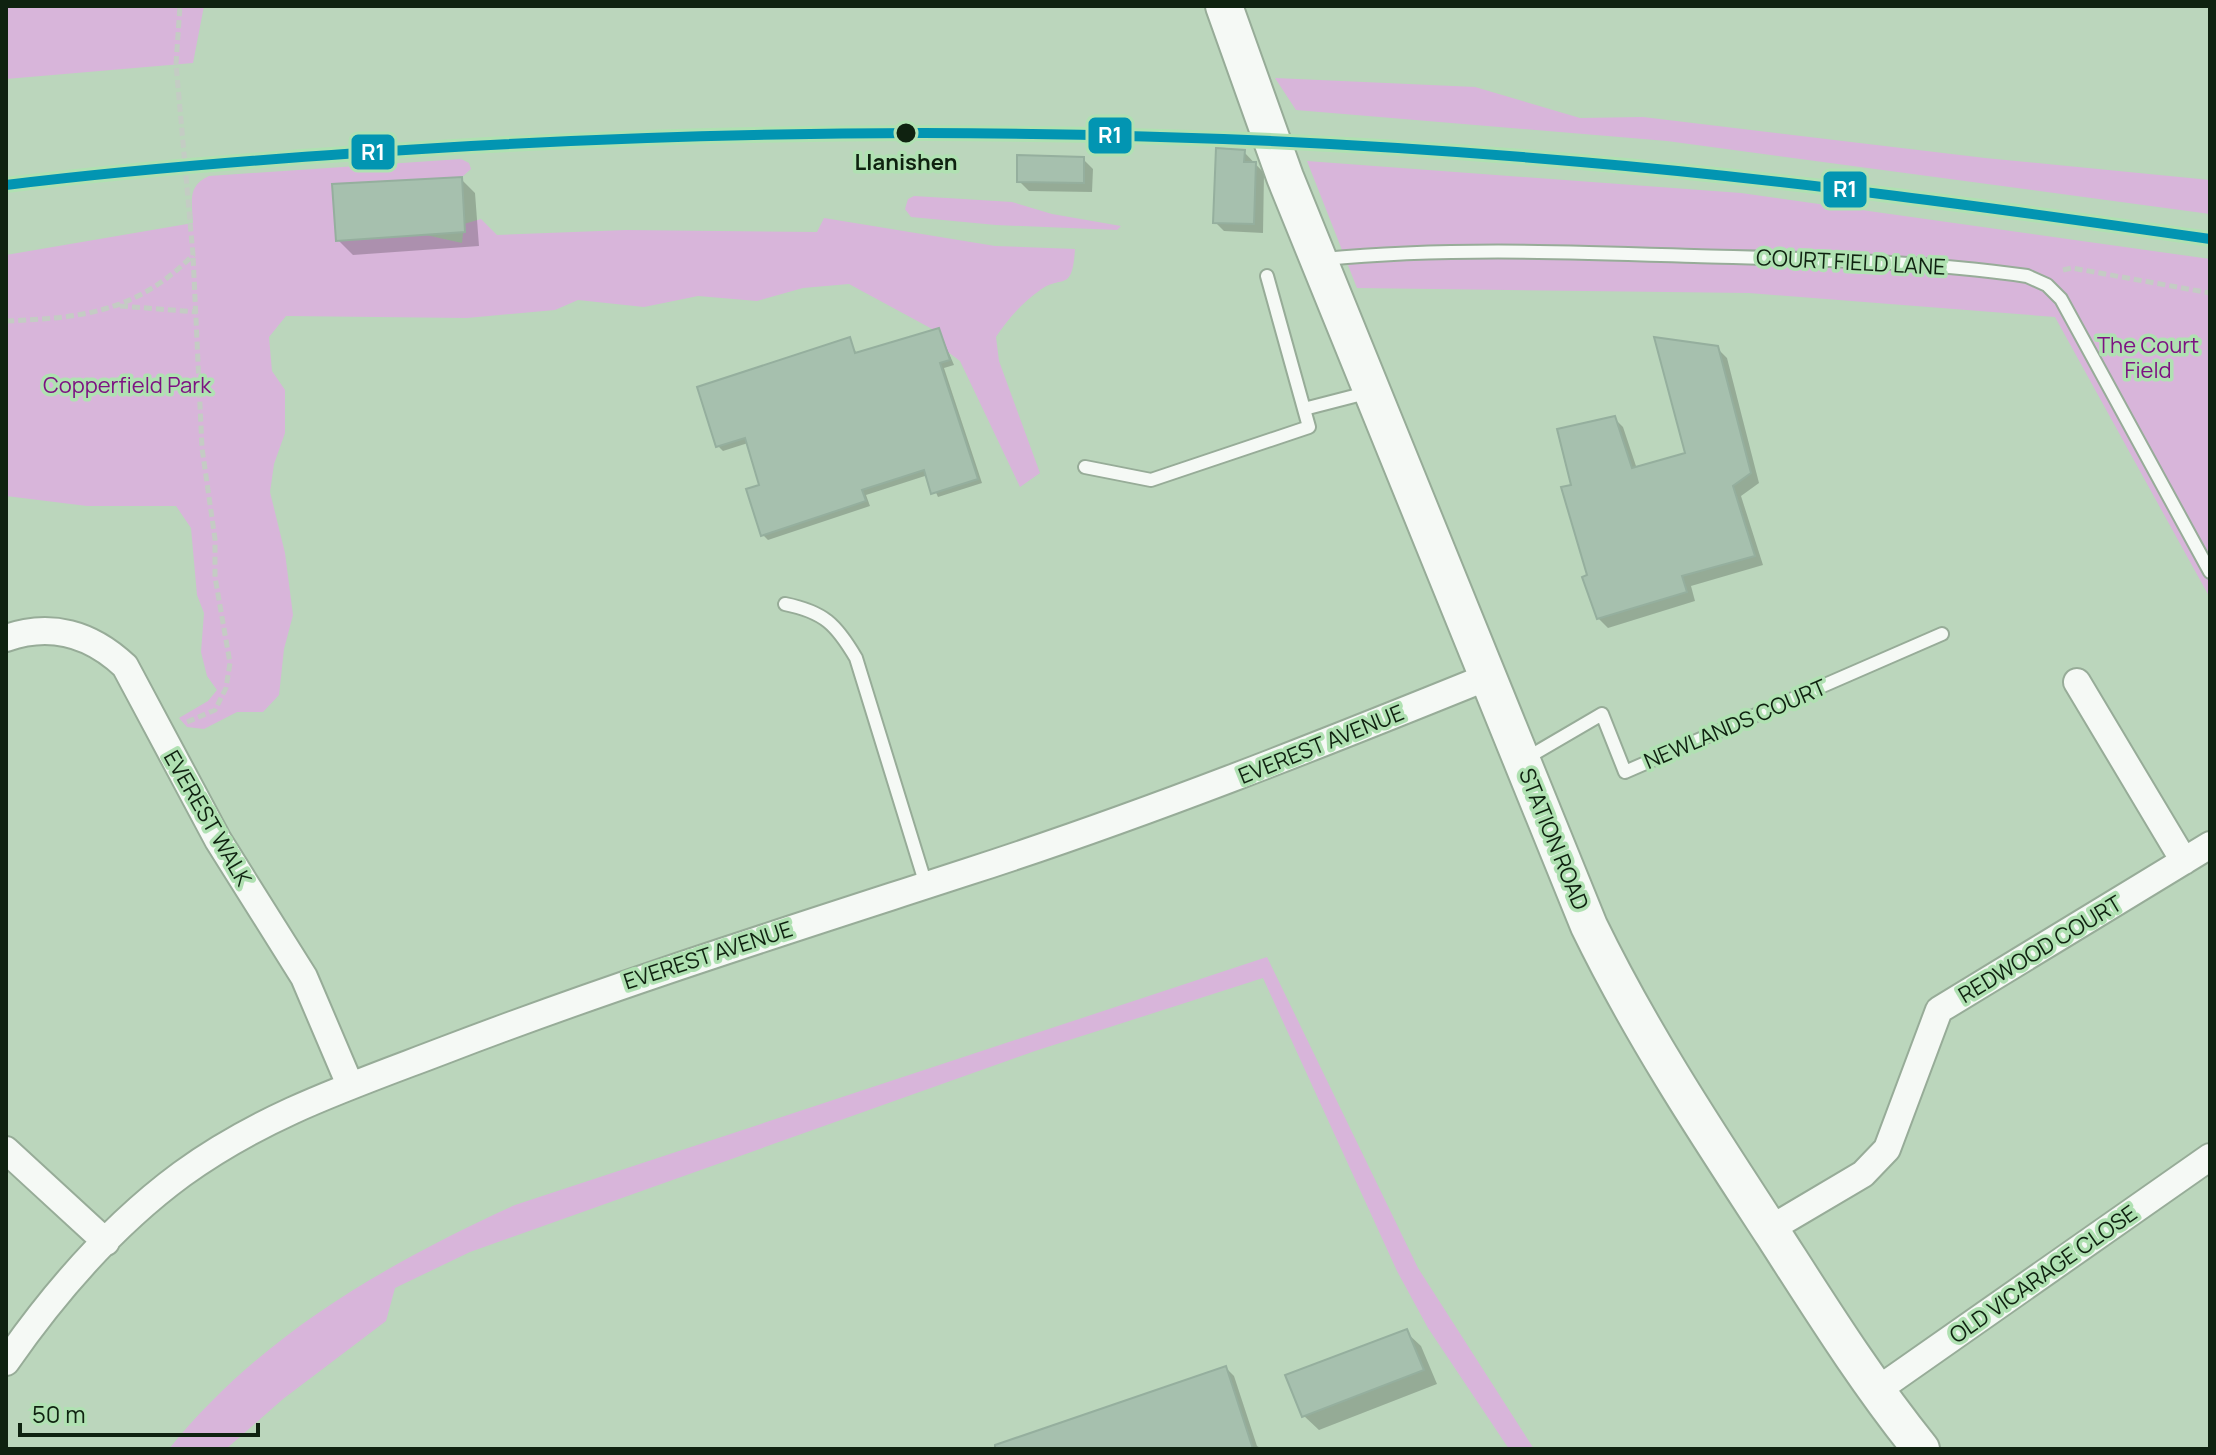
<svg xmlns="http://www.w3.org/2000/svg" width="2216" height="1455" font-family="Manrope,sans-serif">
  <style>
    .green { fill: #d8b5da }
    .shadow { fill: #0003 }
    .building { fill: #a6c0ae; stroke: #95af9e; stroke-width: 2 }
    .lines { fill: none; stroke-linecap: round; stroke-linejoin: round }
    .service-casing { stroke: #97ac98; stroke-width: 16 }
    .minor-casing { stroke: #97ac98; stroke-width: 30 }
    .secondary-casing { stroke: #97ac98; stroke-width: 40 }
    .path { stroke: #c4ccc4; stroke-width: 5; stroke-dasharray: 8 4; stroke-linecap: butt }
    .service { stroke: #f5f9f5; stroke-width: 12 }
    .minor { stroke: #f5f9f5; stroke-width: 26 }
    .secondary { stroke: #f5f9f5; stroke-width: 36 }
    .rail-1-casing { stroke: #b0e1b2; stroke-width: 16 }
    .rail-1 { stroke: #0295b2; stroke-width: 10 }
    .stop-dot { fill: #0f2210; stroke: #b0e1b2; stroke-width: 3 }
    .labels { text-anchor: middle; dominant-baseline: central; stroke-width: 7; stroke-linejoin: round; paint-order: stroke }
    .stop-label { font-size: 22px; font-weight: bold; fill: #0f2210; stroke: #b0e1b2 }
    .street-label { font-size: 22px; fill: #0f2210; stroke: #b0e1b2 }
    .park-label { font-size: 22px; fill: #7d1182; stroke: #b0e1b2 }
    .line-badge { stroke: #b0e1b2; stroke-width: 3 }
    .badge-label { font-size: 22px; text-anchor: middle; font-weight: bold; fill: #fff }
  </style>
  <rect width="100%" height="100%" fill="#bbd6bc"/>
  <!-- green -->
  <path class="green" d="M 6,6 L 204,6 L 193,63 L 6,79 Z
    M 1275,78 L 1475,87 L 1580,118 L 1643,117 L 1985,158 L 2210,180 L 2210,214 L 1667,141 L 1296,110 Z
    M 461,159 L 469,163 L 471,169 L 462,177 L 332,185 L 336,240 L 426,235 L 462,243 L 464,224 L 481,219 L 497,235 L 626,230 L 817,232 L 824,218 L 995,246 L 1075,249 C 1072,295 1062,273 1039,291 C 1023,302 1006,321 996,337 L 999,361 L 1040,473 L 1020,487 L 960,361 L 944,349 L 934,330 L 849,284 L 803,288 L 757,301 L 698,296 L 644,307 L 578,300 L 555,310 L 467,318 L 286,316 L 269,337 L 272,371 L 285,390 L 285,433 L 274,464 L 270,492 L 285,553 L 293,615 L 284,649 L 279,695 L 263,712 L 237,712 L 204,729 L 187,727 L 179,718 L 208,701 L 217,690 L 207,676 L 201,652 L 204,613 L 197,595 L 191,528 L 176,506 L 87,506 L 6,496 L 6,255 L 193,223 C 192,201 187,186 209,176 Z
    M 1307,161 L 1741,193 L 2210,259 L 2210,598 L 2055,317 L 1749,293 L 1357,288 Z
    M 914,196 L 1012,202 L 1052,214 L 1121,226 L 1117,230 L 996,225 L 911,217 L 905,209 L 908,199 Z
    M 1267,957 L 1418,1268 L 1534,1449 L 1509,1449 L 1428,1328 L 1397,1271 L 1263,978 L 1035,1051 L 470,1252 L 395,1288 L 386,1321 L 283,1399 L 226,1449 L 169,1449 C 261,1335 384,1265 515,1205 Z"/>
  <!-- shadow -->
  <path class="shadow" d="M 1244,152 L 1264,173 L 1263,233 L 1224,231 L 1215,222 Z
    M 1083,159 L 1093,169 L 1092,192 L 1029,191 L 1019,181 Z
    M 461,179 L 475,193 L 479,246 L 353,255 L 338,240 Z
    M 939,330 L 954,365 L 944,368 L 982,483 L 938,497 L 928,475 L 866,495 L 870,506 L 768,540 L 763,535 L 762,486 L 748,443 L 723,451 L 718,446 L 849,340 L 857,354 Z
    M 1717,348 L 1727,358 L 1759,483 L 1741,496 L 1763,565 L 1691,586 L 1695,601 L 1608,628 L 1598,618 L 1574,486 L 1614,418 L 1623,427 L 1637,469 L 1688,455 Z
    M 1406,1332 L 1421,1346 L 1437,1384 L 1319,1430 L 1304,1416 Z
    M 1226,1368 L 1234,1376 L 1257,1446 L 1262,1449 L 1037,1449 Z"/>
  <!-- building -->
  <path class="building" d="M 1216,148 L 1245,150 L 1244,162 L 1256,162 L 1254,224 L 1213,223 Z
    M 1017,155 L 1084,157 L 1084,183 L 1017,182 Z
    M 462,177 L 465,232 L 336,241 L 332,184 Z
    M 939,328 L 950,360 L 940,363 L 978,479 L 931,494 L 924,470 L 862,490 L 866,501 L 761,536 L 746,489 L 759,485 L 745,438 L 716,447 L 697,387 L 850,337 L 855,353 Z
    M 1654,337 L 1718,346 L 1751,473 L 1733,486 L 1755,556 L 1682,576 L 1687,592 L 1597,619 L 1582,577 L 1587,575 L 1561,487 L 1571,485 L 1557,429 L 1615,416 L 1632,468 L 1685,453 Z
    M 1407,1329 L 1424,1370 L 1302,1417 L 1285,1375 Z
    M 1226,1366 L 1253,1449 L 995,1449 L 995,1445 Z"/>
  <g class="lines">
    <!-- service casing -->
    <g class="service-casing">
      <path id="service" d="M 1324,259 C 1448,247 1570,252 1694,256 C 1805,259 1916,260 2027,276 L 2047,285 L 2061,299 L 2210,572
        M 1267,276 L 1304,409
        M 1085,467 L 1151,480 L 1309,427 L 1304,409 L 1370,392
        M 785,604 C 824,612 836,624 856,658 L 926,885
        M 1525,759 L 1602,714 L 1625,772 L 1942,634"/>
    </g>
    <!-- minor casing -->
    <g class="minor-casing">
      <path id="minor" d="M 6,638 C 51,622 91,634 125,666 L 218,840 L 304,977 L 350,1085
        M 2077,682 L 2184,861
        M 6,1150 L 106,1242
        M 1770,1229 L 1863,1174 L 1887,1149 L 1939,1010 L 2210,845
        M 6,1362 C 54,1293 114,1224 182,1174 C 265,1114 351,1086 445,1050 C 617,984 792,929 967,872 C 1144,815 1317,746 1490,676
        M 1876,1391 L 2210,1157"/>
    </g>
    <!-- secondary casing -->
    <g class="secondary-casing">
      <path id="secondary" d="M 1224,6 L 1285,177 L 1589,926 C 1642,1035 1707,1133 1773,1234 C 1820,1307 1866,1381 1921,1449"/>
    </g>
    <!-- path -->
    <path class="path" d="M 2063,270 L 2072,268 L 2210,293
      M 120,306 L 197,312
      M 6,321 C 82,318 137,312 193,255 L 176,64 L 180,6
      M 187,722 L 215,710 L 226,688 L 230,663 L 215,577 L 215,539 L 202,448 L 193,255"/>
    <!-- service -->
    <use href="#service" class="service"/>
    <!-- minor -->
    <use href="#minor" class="minor"/>
    <!-- secondary -->
    <use href="#secondary" class="secondary"/>
    <!-- rail-1 casing -->
    <g class="rail-1-casing">
      <path id="rail-1" d="M 6,185 C 160,166 316,155 471,146 C 842,125 1211,129 1581,162 C 1792,180 2001,209 2210,239"/>
    </g>
    <!-- rail-1 -->
    <use href="#rail-1" class="rail-1"/>
  </g>
  <!-- markers -->
  <circle class="stop-dot" cx="906" cy="133" r="11"/>
  <g class="labels">
    <!-- stop labels -->
    <g class="stop-label">
      <text x="906" y="162">Llanishen</text>
    </g>
    <!-- street labels -->
    <g class="street-label">
      <text transform="translate(1851 262) rotate(3)">COURT FIELD LANE</text>
      <text transform="translate(1735 724) rotate(-23)">NEWLANDS COURT</text>
      <text transform="translate(1321 744) rotate(-22)">EVEREST AVENUE</text>
      <text transform="translate(208 818) rotate(60)">EVEREST WALK</text>
      <text transform="translate(1554 839) rotate(68)">STATION ROAD</text>
      <text transform="translate(2040 949) rotate(-31)">REDWOOD COURT</text>
      <text transform="translate(708 955) rotate(-18)">EVEREST AVENUE</text>
      <text transform="translate(2043 1274) rotate(-35)">OLD VICARAGE CLOSE</text>
    </g>
    <!-- park labels -->
    <g class="park-label">
      <text x="2148" y="345">The Court<tspan x="2148" dy="25">Field</tspan></text>
      <text x="127" y="385">Copperfield Park</text>
    </g>
  </g>
  <g class="line-badge">
    <rect x="1087" y="116" width="46" height="39" rx="8" fill="#0295b2"/>
    <rect x="350" y="133" width="46" height="38" rx="8" fill="#0295b2"/>
    <rect x="1822" y="170" width="46" height="39" rx="8" fill="#0295b2"/>
  </g>
  <g class="badge-label">
    <text x="1110" y="143">R1</text>
    <text x="373" y="160">R1</text>
    <text x="1845" y="197">R1</text>
  </g>
  <!-- border -->
  <rect width="2216" height="1455" fill="none" stroke="#0f2210" stroke-width="16"/>
  <!-- scale -->
  <path d="M20 1423v12h238v-12" fill="none" stroke="#0f2210" stroke-width="4"/>
  <text x="32" y="1423" font-size="24" fill="#0f2210" stroke="#b0e1b2" stroke-width="6" paint-order="stroke">50 m</text>
</svg>
